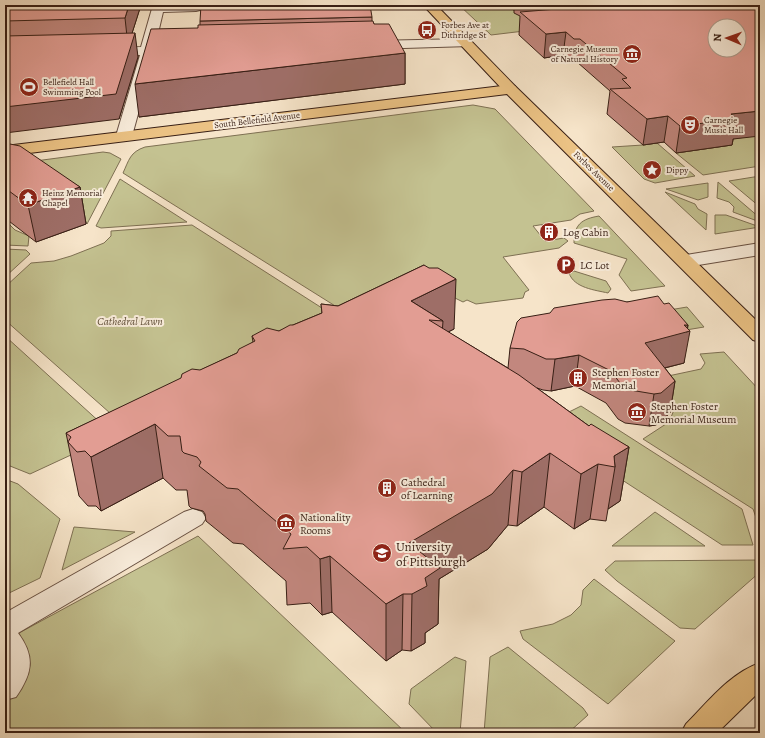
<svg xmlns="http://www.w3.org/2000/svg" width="765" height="738" font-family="Alegreya,serif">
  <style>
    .green { fill: #c4c291; stroke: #7e7053 }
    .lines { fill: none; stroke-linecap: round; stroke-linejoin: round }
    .minor-casing { stroke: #685042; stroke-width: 2 }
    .major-casing { stroke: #381f15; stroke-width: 2 }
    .highway-casing { stroke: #381f15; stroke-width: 2 }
    .minor { fill: #f9eddc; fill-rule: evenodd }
    .major { fill: #ebc284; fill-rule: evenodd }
    .highway { fill: #ebc284; fill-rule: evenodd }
    .wall { fill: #c2877e; stroke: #381f15 }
    .shaded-wall { fill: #9e6e67; stroke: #381f15 }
    .building { fill: #e29d93; stroke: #381f15; fill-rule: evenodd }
    .labels { text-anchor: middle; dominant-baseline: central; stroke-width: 4; stroke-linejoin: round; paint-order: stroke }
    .far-poi-label { font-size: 9px; fill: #381f15; stroke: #f9eddc; text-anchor: start }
    .far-street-label { font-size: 9px; fill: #381f15; stroke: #f9eddc }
    .poi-label { font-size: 11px; fill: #381f15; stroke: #f9eddc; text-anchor: start }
    .park-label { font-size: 11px; font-style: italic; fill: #62503a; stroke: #f9eddc }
    .near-poi-label { font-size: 13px; fill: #381f15; stroke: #f9eddc; text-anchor: start }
  </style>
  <rect width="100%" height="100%" fill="#f6e4c9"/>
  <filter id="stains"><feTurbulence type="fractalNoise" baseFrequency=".005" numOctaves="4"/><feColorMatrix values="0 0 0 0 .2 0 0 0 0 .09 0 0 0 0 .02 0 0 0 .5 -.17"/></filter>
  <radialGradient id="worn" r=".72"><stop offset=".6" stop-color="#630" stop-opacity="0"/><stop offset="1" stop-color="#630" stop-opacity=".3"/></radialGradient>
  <!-- green -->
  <path class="green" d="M 459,5 L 507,5 L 541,29 L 491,35 Z
    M 473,105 L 495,109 L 594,211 L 580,214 L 571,220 L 533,226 L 545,241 L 564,238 L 568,241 L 559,248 L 503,257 L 529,290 L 525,292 L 523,298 L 476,304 L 467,300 L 463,302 L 453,297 L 356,319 L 123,173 C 129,160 130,152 145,147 Z
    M 760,135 L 760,166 L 703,175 L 676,153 L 731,145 L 726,140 Z
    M 657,143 L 695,176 L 655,183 L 644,179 L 612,147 L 643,145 Z
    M 103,152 L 110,153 L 121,159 L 87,224 L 85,220 L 5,165 Z
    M 760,176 L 760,207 L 729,181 Z
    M 120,179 L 187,222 L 101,228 L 96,226 Z
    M 718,182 L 760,218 L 760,222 L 733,212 L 734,207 L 729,202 L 717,198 Z
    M 708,183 L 708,197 L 698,200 L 666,189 Z
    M 665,192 L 695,204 L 698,209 L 707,214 L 706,230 Z
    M 715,215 L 726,215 L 760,227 L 715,234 Z
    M 599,216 L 665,286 L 631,291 L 619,275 L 627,259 L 574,243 C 574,224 582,219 599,216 Z
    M 5,220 L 15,230 L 29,236 L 28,246 L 5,245 Z
    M 192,225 L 347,324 L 128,429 L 5,320 L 5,287 L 31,263 L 54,261 L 71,256 L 104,243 L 111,236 L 111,231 Z
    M 5,249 L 26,250 L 30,254 L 5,277 Z
    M 574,271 L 606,281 L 611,289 L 608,293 C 595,290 574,288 569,273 Z
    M 687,307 L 704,327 L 662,334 L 545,331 Z
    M 5,336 L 114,435 L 30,474 L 5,464 Z
    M 724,352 L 760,391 L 760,529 L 753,509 L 643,439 L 669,422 L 674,410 L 656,394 L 654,379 L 701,369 L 705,363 L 700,354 Z
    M 581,406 L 742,509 L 753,545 L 722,545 L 590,459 L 559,417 Z
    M 5,479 L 18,484 L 60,519 L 40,578 L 5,595 Z
    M 655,512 L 705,546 L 612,546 Z
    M 74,527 L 135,532 L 62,570 Z
    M 198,536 L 406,733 L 10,733 L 5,727 L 5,699 L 23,643 L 19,633 Z
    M 760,560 L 760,572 L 695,629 L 680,628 L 617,581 L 605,570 L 615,561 Z
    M 594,579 L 675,641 L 608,704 L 523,639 L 520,631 L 553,624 L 571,615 L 581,605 L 583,590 Z
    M 508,647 L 583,708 L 588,715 L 568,733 L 484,733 L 490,657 Z
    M 455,657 L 466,661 L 460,733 L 437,733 L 409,704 L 411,689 Z"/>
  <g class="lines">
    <!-- minor casing -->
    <g class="minor-casing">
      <path id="minor" d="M 5,5 L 16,5 L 19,8 L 17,11 L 5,12 Z
        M 153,5 L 201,5 L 202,7 L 200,10 L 196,11 L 163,12 L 155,46 L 179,47 L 181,50 L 179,53 L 154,55 L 132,136 L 130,139 L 124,141 L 118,139 L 116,136 L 140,55 L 107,56 L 102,55 L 100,52 L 102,49 L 107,48 L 141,47 Z
        M 465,39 L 470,40 L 472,43 L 470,46 L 371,49 L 366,48 L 364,45 L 366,42 L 371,41 Z
        M 760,243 L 760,255 L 686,267 L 679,265 L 676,261 L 679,257 L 686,255 Z
        M 193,509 L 202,512 L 206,518 L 202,524 L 18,633 C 36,657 32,674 16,697 L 5,700 L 5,613 L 184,512 Z"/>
    </g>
    <!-- major casing -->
    <g class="major-casing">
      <path id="major" d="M 423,5 L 436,5 L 515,86 L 517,89 L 515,92 L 510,93 L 505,92 Z
        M 760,663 L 760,691 L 717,733 L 681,733 L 686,724 C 708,702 730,673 760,663 Z"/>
    </g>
    <!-- highway casing -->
    <g class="highway-casing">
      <path id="highway" d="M 510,85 L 515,86 L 760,324 L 760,342 L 753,340 L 507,94 L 5,156 L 5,146 Z"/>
    </g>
    <!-- minor -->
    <use href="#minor" class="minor"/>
    <!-- major -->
    <use href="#major" class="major"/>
    <!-- highway -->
    <use href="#highway" class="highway"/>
  </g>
  <!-- wall -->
  <path class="wall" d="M 12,5 L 141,5 L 132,33 L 138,57 L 119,119 L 8,36 L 5,18 Z
    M 505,5 L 760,5 L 732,145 L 676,153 L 664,142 L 643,145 L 607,114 L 610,91 L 577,62 L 572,63 L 563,55 L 544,58 L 519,35 L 520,16 L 514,13 L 514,10 L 505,6 Z
    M 372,17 L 372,21 L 374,24 L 405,53 L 405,84 L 139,117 L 198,28 L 200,25 L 200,21 Z
    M 5,143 L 80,187 L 86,224 L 36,242 L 5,218 Z
    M 424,265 L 454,329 L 448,332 L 508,368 L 510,348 L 627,302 L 664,304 L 688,325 L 684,363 L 665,368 L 675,381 L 670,413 L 656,425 L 649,426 L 625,423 L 618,419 L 606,403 L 575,386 L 551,391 L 543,390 L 537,388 L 589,426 L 629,447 L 620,501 L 608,509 L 606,521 L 590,519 L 574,529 L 544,507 L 517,526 L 508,525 L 488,549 L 439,579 L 438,624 L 425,633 L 425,643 L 411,651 L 402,650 L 386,661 L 332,612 L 322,615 L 310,603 L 287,605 L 286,581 L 243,544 L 233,543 L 206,521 L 205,514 L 203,511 L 191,508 L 189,506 L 187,490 L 176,490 L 163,478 L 101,511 L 96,506 L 88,506 L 79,496 L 66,433 L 237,353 L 253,342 L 252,336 L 279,331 L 293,325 L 322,313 L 321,304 L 338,306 Z"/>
  <!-- shaded-wall -->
  <path class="shaded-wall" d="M 129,5 L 141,5 L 128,46 L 125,18 Z
    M 566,32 L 563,55 L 544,58 L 546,34 Z
    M 135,33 L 138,57 L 119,119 L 5,133 L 5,107 Z
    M 405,53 L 405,84 L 139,117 L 135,84 Z
    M 760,111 L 760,136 L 733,139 L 732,145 L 676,153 L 680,126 L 731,114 Z
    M 668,116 L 664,142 L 643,145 L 647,119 Z
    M 80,187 L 86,224 L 36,242 L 28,205 Z
    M 456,279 L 454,329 L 442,335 L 443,321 L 411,301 Z
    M 684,325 L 688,325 L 686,332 L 690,331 L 684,363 L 640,374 L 645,343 Z
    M 579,355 L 575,386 L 551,391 L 555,359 Z
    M 675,381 L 670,413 L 656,425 L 649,426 L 654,394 Z
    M 155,424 L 163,478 L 101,511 L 91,457 Z
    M 629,447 L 620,501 L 608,509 L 615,467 L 614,456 Z
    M 550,453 L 544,507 L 517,526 L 522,472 Z
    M 598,464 L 590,519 L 574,529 L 581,474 Z
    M 513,470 L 508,525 L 488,549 L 439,579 L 438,624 L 425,633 L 425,643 L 411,651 L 412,594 L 409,543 Z
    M 330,556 L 332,612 L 322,615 L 320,559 Z
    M 403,594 L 402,650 L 386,661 L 386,604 Z"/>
  <!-- building -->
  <path class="building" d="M 12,5 L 129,5 L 125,18 L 5,21 L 7,18 L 5,18 Z
    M 201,5 L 370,5 L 372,17 L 200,21 Z
    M 546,5 L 760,5 L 760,111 L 731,114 L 737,119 L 680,126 L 668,116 L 647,119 L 610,89 L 631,88 L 622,79 L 627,78 L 580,39 L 574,39 L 566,32 L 546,34 L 520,12 L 557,9 ZM 715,26 L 739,26 L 739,50 L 715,50 Z
    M 373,21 L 374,24 L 389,24 L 405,53 L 135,84 L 151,29 L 198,28 L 198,25 Z
    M 135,33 L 116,94 L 5,107 L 5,36 Z
    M 5,143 L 20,146 L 80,187 L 28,205 L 5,188 Z
    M 424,265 L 429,268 L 438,268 L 456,279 L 411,301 L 443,321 L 429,320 L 519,375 L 589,426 L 591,424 L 629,447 L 614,456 L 615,467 L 598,464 L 581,474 L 550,453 L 522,472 L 513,470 L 492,494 L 409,543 L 440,568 L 425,578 L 427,586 L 412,594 L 403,594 L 386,604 L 330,556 L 320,559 L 307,547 L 283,549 L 291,534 L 238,489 L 227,488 L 199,466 L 201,462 L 197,457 L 184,453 L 182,451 L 180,436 L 168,436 L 155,424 L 91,457 L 85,451 L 77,452 L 68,442 L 71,437 L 66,433 L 181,378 L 182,374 L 192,369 L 200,370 L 237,353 L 239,349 L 255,341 L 252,336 L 267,328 L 279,331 L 290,325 L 293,325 L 322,313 L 321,304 L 338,306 Z
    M 658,296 L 664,304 L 669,303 L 688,325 L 684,325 L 690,331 L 645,343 L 675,381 L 661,393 L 654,394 L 630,390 L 623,387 L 611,371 L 579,355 L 555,359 L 546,359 L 524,349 L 510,348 L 517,322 L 521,318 L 550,313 L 554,308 L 602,300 L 615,299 L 627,302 Z"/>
  <!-- icons -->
  <defs>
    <g id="bus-disc" transform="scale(1)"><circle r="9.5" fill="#8f2418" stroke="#f9eddc"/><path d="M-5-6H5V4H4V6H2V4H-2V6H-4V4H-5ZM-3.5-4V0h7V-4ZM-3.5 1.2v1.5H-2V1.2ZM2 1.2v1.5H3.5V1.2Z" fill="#fff"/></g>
    <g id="museum-disc" transform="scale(1)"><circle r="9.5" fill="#8f2418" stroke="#f9eddc"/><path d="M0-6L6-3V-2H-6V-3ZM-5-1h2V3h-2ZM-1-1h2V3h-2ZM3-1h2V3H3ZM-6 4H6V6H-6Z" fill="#fff"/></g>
    <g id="stadium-disc" transform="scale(1)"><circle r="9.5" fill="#8f2418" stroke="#f9eddc"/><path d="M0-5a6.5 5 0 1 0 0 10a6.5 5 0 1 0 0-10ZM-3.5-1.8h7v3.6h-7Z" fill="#fff"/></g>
    <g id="theatre-disc" transform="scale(1)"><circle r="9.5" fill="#8f2418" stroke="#f9eddc"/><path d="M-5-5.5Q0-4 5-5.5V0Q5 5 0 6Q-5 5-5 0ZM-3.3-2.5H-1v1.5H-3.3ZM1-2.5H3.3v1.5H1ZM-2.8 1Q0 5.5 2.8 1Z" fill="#fff"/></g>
    <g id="sight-disc" transform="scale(1)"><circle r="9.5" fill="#8f2418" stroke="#f9eddc"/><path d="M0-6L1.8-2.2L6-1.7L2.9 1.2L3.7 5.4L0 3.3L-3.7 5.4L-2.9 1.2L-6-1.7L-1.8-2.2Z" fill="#fff"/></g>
    <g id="temple-disc" transform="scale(1)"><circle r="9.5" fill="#8f2418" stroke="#f9eddc"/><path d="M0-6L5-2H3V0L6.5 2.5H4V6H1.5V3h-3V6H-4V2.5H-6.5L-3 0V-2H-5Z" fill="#fff"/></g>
    <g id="building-disc" transform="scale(1)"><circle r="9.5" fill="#8f2418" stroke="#f9eddc"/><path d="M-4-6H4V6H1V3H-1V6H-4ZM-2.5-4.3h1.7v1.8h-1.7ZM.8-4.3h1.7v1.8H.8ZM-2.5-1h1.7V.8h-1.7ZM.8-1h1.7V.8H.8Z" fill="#fff"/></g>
    <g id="parking-disc" transform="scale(1)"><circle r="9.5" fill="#8f2418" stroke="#f9eddc"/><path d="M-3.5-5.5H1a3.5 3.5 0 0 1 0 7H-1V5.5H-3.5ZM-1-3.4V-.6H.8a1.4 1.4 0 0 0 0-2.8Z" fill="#fff"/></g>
    <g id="university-disc" transform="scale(1)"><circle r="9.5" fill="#8f2418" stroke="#f9eddc"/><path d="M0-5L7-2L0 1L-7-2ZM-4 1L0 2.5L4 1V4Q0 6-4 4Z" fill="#fff"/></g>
  </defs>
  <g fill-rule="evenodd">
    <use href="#bus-disc" x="427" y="30"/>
    <use href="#museum-disc" x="632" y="54"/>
    <use href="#stadium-disc" x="29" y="87"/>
    <use href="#theatre-disc" x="690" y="125"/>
    <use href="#sight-disc" x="652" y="170"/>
    <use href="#temple-disc" x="28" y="198"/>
    <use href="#building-disc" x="549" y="232"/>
    <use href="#parking-disc" x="566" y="265"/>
    <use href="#building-disc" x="578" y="378"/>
    <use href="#museum-disc" x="637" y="412"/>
    <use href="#building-disc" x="387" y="488"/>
    <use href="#museum-disc" x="286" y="523"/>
    <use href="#university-disc" x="382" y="553"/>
  </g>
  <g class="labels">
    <!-- far-poi labels -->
    <g class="far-poi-label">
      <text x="441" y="25">Forbes Ave at<tspan x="441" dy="10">Dithridge St</tspan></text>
      <text x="618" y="49" text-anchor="end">Carnegie Museum<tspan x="618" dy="10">of Natural History</tspan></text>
      <text x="43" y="82">Bellefield Hall<tspan x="43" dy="10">Swimming Pool</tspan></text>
      <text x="704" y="120">Carnegie<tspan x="704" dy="10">Music Hall</tspan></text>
      <text x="666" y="170">Dippy</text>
      <text x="42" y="193">Heinz Memorial<tspan x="42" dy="10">Chapel</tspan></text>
    </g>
    <!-- far-street labels -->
    <g class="far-street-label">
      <text transform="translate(257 120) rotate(-7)">South Bellefield Avenue</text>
      <text transform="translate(594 171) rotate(44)">Forbes Avenue</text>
    </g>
    <!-- poi labels -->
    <g class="poi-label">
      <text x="563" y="232">Log Cabin</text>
      <text x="580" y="265">LC Lot</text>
      <text x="592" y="372">Stephen Foster<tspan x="592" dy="13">Memorial</tspan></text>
      <text x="651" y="406">Stephen Foster<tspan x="651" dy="13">Memorial Museum</tspan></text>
      <text x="401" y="482">Cathedral<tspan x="401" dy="13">of Learning</tspan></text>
      <text x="300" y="517">Nationality<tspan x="300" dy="13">Rooms</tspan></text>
    </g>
    <!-- park labels -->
    <g class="park-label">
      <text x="130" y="321">Cathedral Lawn</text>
    </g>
    <!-- near-poi labels -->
    <g class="near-poi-label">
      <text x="396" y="546">University<tspan x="396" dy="15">of Pittsburgh</tspan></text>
    </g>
  </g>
  <!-- margin -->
  <rect width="765" height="738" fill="none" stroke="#f6e4c9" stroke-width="20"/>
  <rect x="6" y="6" width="753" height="726" fill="none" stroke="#381f15" stroke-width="2"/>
  <rect x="10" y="10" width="745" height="718" fill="none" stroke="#381f15"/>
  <!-- north arrow -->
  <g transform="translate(727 38) rotate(272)"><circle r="19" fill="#f9eddc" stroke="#ac9b8c"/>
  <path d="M0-3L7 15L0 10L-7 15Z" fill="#8f2418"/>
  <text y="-6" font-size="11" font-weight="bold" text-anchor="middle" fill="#381f15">N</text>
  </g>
  <rect width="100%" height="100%" filter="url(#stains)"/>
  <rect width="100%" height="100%" fill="url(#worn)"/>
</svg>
